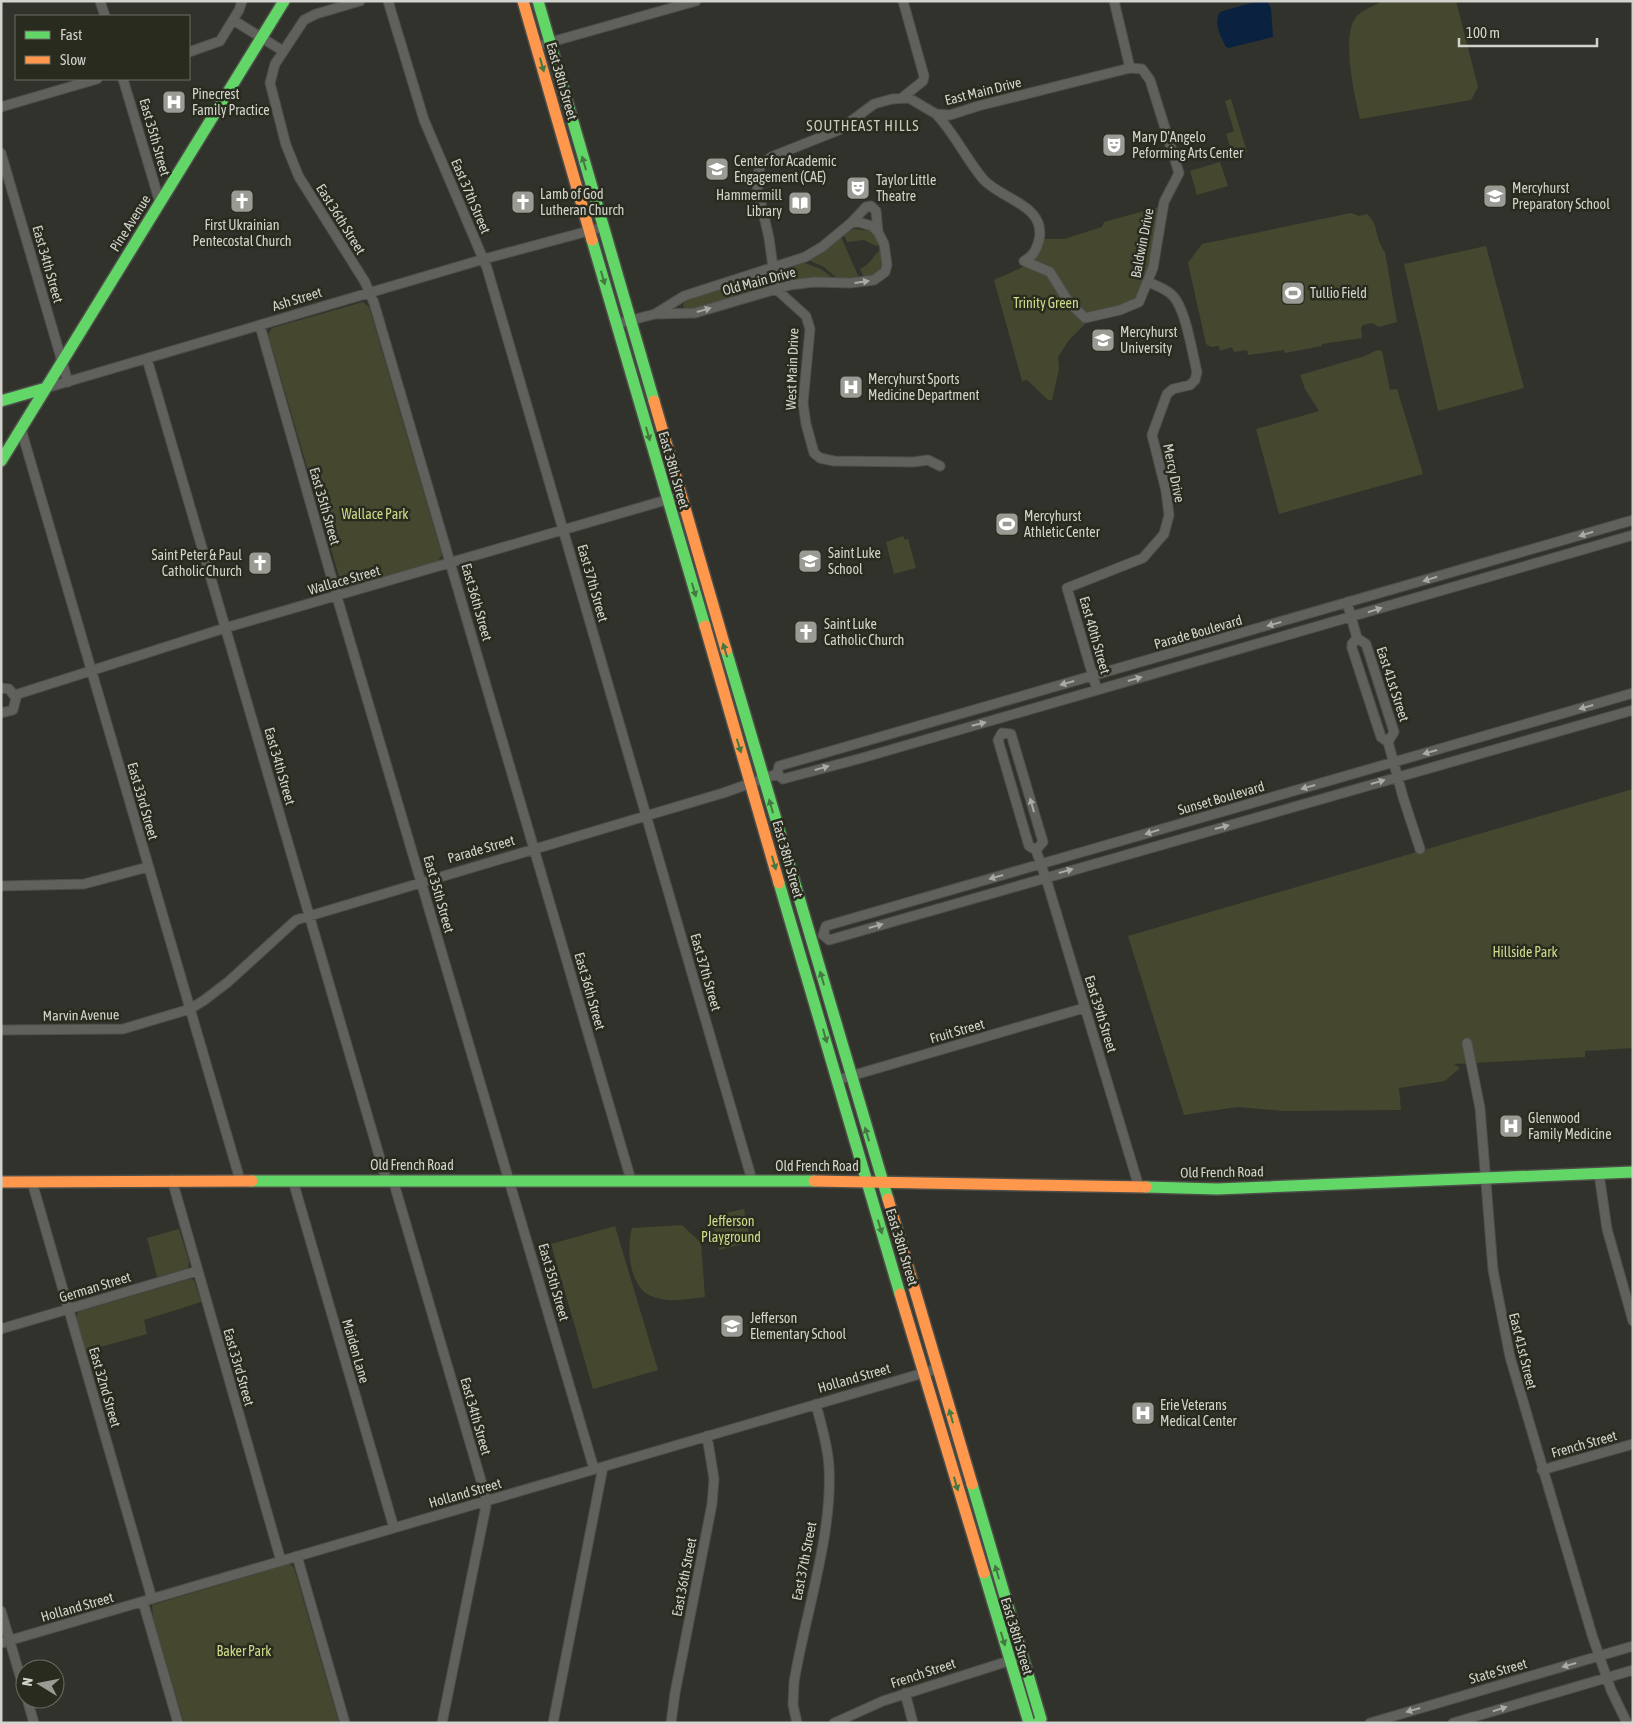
<svg xmlns="http://www.w3.org/2000/svg" width="1634" height="1724" font-family="'Asap Condensed',sans-serif">
  <style>
    .green { fill: #45482f }
    .water { fill: #0a2140 }
    .lines { fill: none; stroke-linecap: round; stroke-linejoin: round }
    .street-casing { stroke: #4d4e49; stroke-width: 11 }
    .fast-casing { stroke: #4d4e49; stroke-width: 14 }
    .slow-casing { stroke: #4d4e49; stroke-width: 14 }
    .street { stroke: #60615c; stroke-width: 9 }
    .fast { stroke: #63d668; stroke-width: 11 }
    .slow { stroke: #ff974d; stroke-width: 11 }
    .oneway { fill: #437840 }
    .oneway2 { fill: #aaaba5 }
    .labels { text-anchor: middle; dominant-baseline: central; stroke-width: 5; stroke-linejoin: round; paint-order: stroke }
    .street-label { font-size: 14px; fill: #d2d3cc; stroke: #292b1f }
    .poi-label { font-size: 14px; fill: #d2d3cc; stroke: #292b1f; text-anchor: start }
    .park-label { font-size: 14px; fill: #cfda8a; stroke: #292b1f }
    .neighbourhood-label { font-size: 15px; letter-spacing: 1px; fill: #c8cabb; stroke: #292b1f }
  </style>
  <rect width="100%" height="100%" fill="#31322c"/>
  <!-- green -->
  <path class="green" d="M 1384,1 L 1456,1 L 1478,87 L 1471,100 L 1360,119 C 1355,97 1340,34 1357,16 C 1364,9 1375,5 1384,1 Z
    M 1231,99 L 1247,152 L 1232,153 L 1226,134 L 1234,131 L 1225,101 Z
    M 1220,162 L 1228,186 L 1197,195 L 1190,171 Z
    M 1159,207 C 1157,230 1152,277 1138,294 C 1128,306 1105,311 1091,312 L 1084,325 L 1069,340 L 1058,357 L 1059,369 L 1052,400 L 1048,400 L 1027,380 L 1022,381 L 994,280 C 1015,270 1038,265 1044,239 L 1064,239 L 1102,227 L 1104,222 Z
    M 1351,213 L 1359,216 L 1367,214 C 1380,226 1374,238 1385,252 L 1397,322 L 1379,327 L 1372,323 L 1363,325 L 1361,328 L 1362,338 L 1322,344 L 1322,346 L 1285,353 L 1284,350 L 1248,355 L 1247,350 L 1234,352 L 1232,347 L 1220,351 L 1219,346 L 1211,347 L 1206,344 L 1188,263 L 1202,244 Z
    M 853,229 L 872,231 L 878,239 L 880,245 L 876,246 L 864,240 L 847,242 L 844,235 Z
    M 841,237 L 860,280 L 838,279 L 824,267 L 808,260 L 826,250 Z
    M 1486,246 L 1524,388 L 1438,411 L 1404,264 Z
    M 881,250 C 886,266 881,273 865,279 L 860,269 C 872,264 874,253 881,250 Z
    M 802,262 L 821,269 L 833,278 L 782,280 L 780,273 Z
    M 759,276 L 766,279 L 767,285 L 764,288 L 694,310 L 686,310 L 683,306 L 685,299 Z
    M 363,302 L 369,307 L 442,555 L 438,561 L 346,587 L 341,583 L 268,334 L 272,328 Z
    M 1377,350 L 1382,351 L 1390,390 L 1397,389 L 1423,474 L 1279,514 L 1256,429 L 1319,411 L 1305,389 L 1300,375 L 1365,356 Z
    M 903,536 L 905,540 L 908,539 L 916,568 L 894,574 L 886,542 Z
    M 1633,789 L 1633,1048 L 1585,1051 L 1585,1057 L 1454,1064 L 1460,1068 L 1445,1081 L 1399,1088 L 1401,1110 L 1285,1111 L 1237,1107 L 1184,1115 L 1128,936 Z
    M 744,1209 L 751,1242 L 719,1250 L 711,1216 Z
    M 682,1225 L 701,1243 L 705,1297 C 688,1299 670,1303 654,1297 C 629,1290 626,1248 632,1228 Z
    M 615,1226 L 658,1370 L 593,1389 L 551,1244 Z
    M 179,1229 L 189,1261 L 188,1268 L 157,1277 L 147,1238 Z
    M 190,1279 L 194,1280 L 201,1302 L 144,1320 L 147,1334 L 86,1351 L 76,1318 L 78,1312 Z
    M 290,1564 L 294,1568 L 339,1723 L 184,1723 L 153,1618 L 152,1605 Z"/>
  <!-- water -->
  <path class="water" d="M 1267,1 L 1271,8 L 1273,37 L 1229,48 L 1226,47 C 1221,37 1213,23 1220,12 L 1247,4 Z"/>
  <g class="lines">
    <!-- street casing -->
    <g class="street-casing">
      <path id="street" d="M 100,1 L 105,16
        M 360,1 L 316,14 L 304,20 L 275,64 L 270,83 L 286,145 L 299,177 L 365,282 L 374,303 L 631,1180
        M 388,1 L 424,120 L 487,268 L 752,1180
        M 903,1 L 924,76 L 923,81 L 903,97
        M 1114,1 L 1130,68
        M 233,20 L 283,51
        M 544,44 L 696,1
        M 189,52 L 220,41 L 239,10 L 242,1
        M 123,79 L 160,203
        M 1,107 L 97,79
        M 936,114 C 955,134 966,159 983,179 C 1000,199 1047,205 1039,240 C 1036,251 1033,256 1024,261
        M 1,153 L 68,382
        M 756,180 L 761,165 L 771,157 L 839,130 L 874,104 L 892,99 L 909,98 L 936,114 L 950,115 L 978,106 L 1130,68 L 1142,69 L 1150,80 L 1179,173 L 1164,202 L 1153,268 L 1139,302 L 1120,310 L 1085,318 L 1068,301 L 1050,272 L 1024,261
        M 757,186 L 769,238 L 776,289 L 806,316 L 810,329 L 803,403 L 806,424 L 814,453 L 820,458 L 834,461 L 913,462 L 928,460 L 940,466
        M 851,223 L 866,207 L 871,206 L 876,211 L 878,232
        M 616,324 L 655,314 L 695,313 L 790,285 L 814,282 L 850,283 L 874,280 L 885,272 L 887,265 L 884,244 L 878,232 L 872,226 L 858,222 L 851,223 L 822,247 L 805,257 L 684,296 L 655,314
        M 260,326 L 337,597 L 594,1469
        M 147,359 L 386,1179
        M 46,388 L 484,259 L 596,229
        M 21,429 L 240,1180
        M 1347,602 L 1357,638
        M 1357,638 L 1366,644 L 1394,732 L 1388,742 L 1381,737 L 1352,648 L 1352,644 Z
        M 1,688 L 9,689 L 16,698 L 13,710 L 1,713
        M 1097,690 L 1067,588 L 1143,558 L 1164,534 L 1169,515 L 1166,491 L 1152,435 L 1167,394 L 1173,389 L 1190,385 L 1195,380 L 1197,372 C 1192,352 1186,310 1173,296 C 1167,289 1156,286 1149,282
        M 1633,693 L 826,926 L 823,935 L 829,940 L 1633,710
        M 15,695 L 225,628 L 673,498
        M 1388,742 L 1403,797 L 1420,849
        M 777,774 L 779,766 L 1633,520
        M 777,774 L 783,779 L 862,758 L 1633,535
        M 1036,850 L 1043,842 L 1011,734 L 1002,733 L 998,740 L 1029,846 L 1036,850 L 1048,885 L 1139,1187
        M 1,886 L 84,884 L 148,867
        M 1,1030 L 123,1029 L 190,1009 L 203,1001 L 228,982 L 296,920 L 723,793 L 777,774
        M 1467,1043 L 1480,1108 L 1493,1270 L 1510,1357 L 1592,1635 L 1611,1690 L 1627,1723
        M 837,1080 L 1084,1008
        M 1599,1174 L 1607,1229 L 1633,1321
        M 172,1180 L 281,1561
        M 393,1180 L 487,1501 L 442,1723
        M 293,1181 L 394,1528
        M 32,1182 L 152,1599
        M 1,1329 L 197,1271
        M 1542,1470 L 1633,1444
        M 297,1556 L 345,1723
        M 143,1602 L 178,1723
        M 1,1611 L 25,1693
        M 1,1643 L 937,1369
        M 905,1693 L 913,1723
        M 27,1699 L 34,1723
        M 553,1723 L 603,1467
        M 671,1723 L 675,1693 L 712,1504 L 714,1479 L 707,1436
        M 797,1723 L 793,1705 L 794,1682 C 805,1615 833,1534 829,1467 C 828,1445 821,1425 816,1404
        M 834,1723 L 883,1701 L 1015,1659
        M 1370,1723 L 1633,1646
        M 1453,1723 L 1633,1670"/>
    </g>
    <!-- fast casing -->
    <g class="fast-casing">
      <path id="fast" d="M 538,1 L 654,401
        M 592,240 L 705,626
        M 1,401 L 46,388
        M 1,461 L 284,1
        M 726,650 L 888,1199
        M 779,883 L 900,1294
        M 252,1181 L 814,1181
        M 1146,1187 L 1217,1189 L 1633,1172
        M 972,1484 L 1041,1719 L 1038,1723
        M 984,1573 L 1029,1723"/>
    </g>
    <!-- slow casing -->
    <g class="slow-casing">
      <path id="slow" d="M 523,1 L 592,240
        M 654,401 L 726,650
        M 705,626 L 779,883
        M 814,1181 L 1146,1187
        M 1,1182 L 252,1181
        M 888,1199 L 972,1484
        M 900,1294 L 984,1573"/>
    </g>
    <!-- street -->
    <use href="#street" class="street"/>
    <!-- fast -->
    <use href="#fast" class="fast"/>
    <!-- slow -->
    <use href="#slow" class="slow"/>
  </g>
  <!-- one-way arrows -->
  <defs><path id="oneway-solid" d="M-6-.8H1V-3.2L6.5 0L1 3.2V.8H-6Z" transform="scale(1.25)"/></defs>
  <g class="oneway">
    <use href="#oneway-solid" transform="translate(542 65) rotate(74)"/>
    <use href="#oneway-solid" transform="translate(584 163) rotate(-106)"/>
    <use href="#oneway-solid" transform="translate(603 278) rotate(74)"/>
    <use href="#oneway-solid" transform="translate(648 434) rotate(74)"/>
    <use href="#oneway-solid" transform="translate(694 590) rotate(74)"/>
    <use href="#oneway-solid" transform="translate(725 650) rotate(-107)"/>
    <use href="#oneway-solid" transform="translate(739 746) rotate(73)"/>
    <use href="#oneway-solid" transform="translate(771 806) rotate(-106)"/>
    <use href="#oneway-solid" transform="translate(774 863) rotate(74)"/>
    <use href="#oneway-solid" transform="translate(822 978) rotate(-106)"/>
    <use href="#oneway-solid" transform="translate(825 1036) rotate(74)"/>
    <use href="#oneway-solid" transform="translate(867 1134) rotate(-107)"/>
    <use href="#oneway-solid" transform="translate(880 1227) rotate(73)"/>
    <use href="#oneway-solid" transform="translate(951 1416) rotate(-106)"/>
    <use href="#oneway-solid" transform="translate(956 1484) rotate(74)"/>
    <use href="#oneway-solid" transform="translate(997 1572) rotate(-106)"/>
    <use href="#oneway-solid" transform="translate(1003 1639) rotate(73)"/>
  </g>
  <g class="oneway2">
    <use href="#oneway-solid" transform="translate(862 282) rotate(-8)"/>
    <use href="#oneway-solid" transform="translate(704 310) rotate(-16)"/>
    <use href="#oneway-solid" transform="translate(1586 534) rotate(163)"/>
    <use href="#oneway-solid" transform="translate(1430 579) rotate(163)"/>
    <use href="#oneway-solid" transform="translate(1375 610) rotate(-17)"/>
    <use href="#oneway-solid" transform="translate(1274 624) rotate(164)"/>
    <use href="#oneway-solid" transform="translate(1135 679) rotate(-16)"/>
    <use href="#oneway-solid" transform="translate(1067 683) rotate(164)"/>
    <use href="#oneway-solid" transform="translate(1586 707) rotate(164)"/>
    <use href="#oneway-solid" transform="translate(979 724) rotate(-14)"/>
    <use href="#oneway-solid" transform="translate(1430 752) rotate(164)"/>
    <use href="#oneway-solid" transform="translate(822 768) rotate(-16)"/>
    <use href="#oneway-solid" transform="translate(1378 782) rotate(-16)"/>
    <use href="#oneway-solid" transform="translate(1308 787) rotate(164)"/>
    <use href="#oneway-solid" transform="translate(1032 805) rotate(-106)"/>
    <use href="#oneway-solid" transform="translate(1222 827) rotate(-15)"/>
    <use href="#oneway-solid" transform="translate(1152 832) rotate(163)"/>
    <use href="#oneway-solid" transform="translate(1066 871) rotate(-16)"/>
    <use href="#oneway-solid" transform="translate(996 877) rotate(164)"/>
    <use href="#oneway-solid" transform="translate(876 926) rotate(-16)"/>
    <use href="#oneway-solid" transform="translate(1569 1665) rotate(164)"/>
    <use href="#oneway-solid" transform="translate(1500 1709) rotate(-17)"/>
    <use href="#oneway-solid" transform="translate(1413 1710) rotate(164)"/>
  </g>
  <!-- icons -->
  <defs>
    <g id="hospital-square" transform="scale(1.25)"><rect x="-9" y="-9" width="18" height="18" rx="4" fill="#9a9b94" stroke="#292b1f"/><path d="M-5-5h3v3.5h4V-5h3V5h-3V1.5h-4V5h-3Z" fill="#fff"/></g>
    <g id="theatre-square" transform="scale(1.25)"><rect x="-9" y="-9" width="18" height="18" rx="4" fill="#9a9b94" stroke="#292b1f"/><path d="M-5-5.5Q0-4 5-5.5V0Q5 5 0 6Q-5 5-5 0ZM-3.3-2.5H-1v1.5H-3.3ZM1-2.5H3.3v1.5H1ZM-2.8 1Q0 5.5 2.8 1Z" fill="#fff"/></g>
    <g id="school-square" transform="scale(1.25)"><rect x="-9" y="-9" width="18" height="18" rx="4" fill="#9a9b94" stroke="#292b1f"/><path d="M0-5L7-2L0 1L-7-2ZM-4 1L0 2.5L4 1V4Q0 6-4 4Z" fill="#fff"/></g>
    <g id="church-square" transform="scale(1.25)"><rect x="-9" y="-9" width="18" height="18" rx="4" fill="#9a9b94" stroke="#292b1f"/><path d="M-1.2-6h2.4v3.5h3.3v2.4h-3.3V6h-2.4V-.1h-3.3v-2.4h3.3Z" fill="#fff"/></g>
    <g id="library-square" transform="scale(1.25)"><rect x="-9" y="-9" width="18" height="18" rx="4" fill="#9a9b94" stroke="#292b1f"/><path d="M-6-4Q-3-5.5-.7-3.5V5Q-3 3-6 4ZM6-4Q3-5.5 .7-3.5V5Q3 3 6 4Z" fill="#fff"/></g>
    <g id="stadium-square" transform="scale(1.25)"><rect x="-9" y="-9" width="18" height="18" rx="4" fill="#9a9b94" stroke="#292b1f"/><path d="M0-5a6.5 5 0 1 0 0 10a6.5 5 0 1 0 0-10ZM-3.5-1.8h7v3.6h-7Z" fill="#fff"/></g>
    <g id="university-square" transform="scale(1.25)"><rect x="-9" y="-9" width="18" height="18" rx="4" fill="#9a9b94" stroke="#292b1f"/><path d="M0-5L7-2L0 1L-7-2ZM-4 1L0 2.5L4 1V4Q0 6-4 4Z" fill="#fff"/></g>
  </defs>
  <g fill-rule="evenodd">
    <use href="#hospital-square" x="174" y="102"/>
    <use href="#theatre-square" x="1114" y="145"/>
    <use href="#school-square" x="717" y="169"/>
    <use href="#theatre-square" x="858" y="188"/>
    <use href="#school-square" x="1495" y="196"/>
    <use href="#church-square" x="242" y="201"/>
    <use href="#church-square" x="523" y="202"/>
    <use href="#library-square" x="800" y="203"/>
    <use href="#stadium-square" x="1293" y="293"/>
    <use href="#university-square" x="1103" y="340"/>
    <use href="#hospital-square" x="851" y="387"/>
    <use href="#stadium-square" x="1007" y="524"/>
    <use href="#school-square" x="810" y="561"/>
    <use href="#church-square" x="260" y="563"/>
    <use href="#church-square" x="806" y="632"/>
    <use href="#hospital-square" x="1511" y="1126"/>
    <use href="#school-square" x="732" y="1326"/>
    <use href="#hospital-square" x="1143" y="1413"/>
  </g>
  <g class="labels">
    <!-- street labels -->
    <g class="street-label">
      <text transform="translate(562 81) rotate(74)">East 38th Street</text>
      <text transform="translate(983 91) rotate(-14)">East Main Drive</text>
      <text transform="translate(155 137) rotate(74)">East 35th Street</text>
      <text transform="translate(471 196) rotate(67)">East 37th Street</text>
      <text transform="translate(341 219) rotate(58)">East 36th Street</text>
      <text transform="translate(130 223) rotate(-58)">Pine Avenue</text>
      <text transform="translate(1142 243) rotate(-79)">Baldwin Drive</text>
      <text transform="translate(48 264) rotate(74)">East 34th Street</text>
      <text transform="translate(759 281) rotate(-15)">Old Main Drive</text>
      <text transform="translate(297 299) rotate(-17)">Ash Street</text>
      <text transform="translate(792 369) rotate(-88)">West Main Drive</text>
      <text transform="translate(674 470) rotate(74)">East 38th Street</text>
      <text transform="translate(1174 473) rotate(78)">Mercy Drive</text>
      <text transform="translate(325 506) rotate(74)">East 35th Street</text>
      <text transform="translate(344 580) rotate(-16)">Wallace Street</text>
      <text transform="translate(593 583) rotate(74)">East 37th Street</text>
      <text transform="translate(477 602) rotate(74)">East 36th Street</text>
      <text transform="translate(1198 632) rotate(-16)">Parade Boulevard</text>
      <text transform="translate(1095 635) rotate(74)">East 40th Street</text>
      <text transform="translate(1393 684) rotate(72)">East 41st Street</text>
      <text transform="translate(280 766) rotate(74)">East 34th Street</text>
      <text transform="translate(1221 798) rotate(-16)">Sunset Boulevard</text>
      <text transform="translate(143 801) rotate(74)">East 33rd Street</text>
      <text transform="translate(481 849) rotate(-16)">Parade Street</text>
      <text transform="translate(788 859) rotate(74)">East 38th Street</text>
      <text transform="translate(439 894) rotate(74)">East 35th Street</text>
      <text transform="translate(706 972) rotate(74)">East 37th Street</text>
      <text transform="translate(590 991) rotate(74)">East 36th Street</text>
      <text transform="translate(1101 1014) rotate(73)">East 39th Street</text>
      <text transform="translate(81 1015) rotate(-1)">Marvin Avenue</text>
      <text transform="translate(957 1031) rotate(-16)">Fruit Street</text>
      <text x="412" y="1165">Old French Road</text>
      <text x="817" y="1166">Old French Road</text>
      <text transform="translate(1222 1172) rotate(-1)">Old French Road</text>
      <text transform="translate(902 1247) rotate(73)">East 38th Street</text>
      <text transform="translate(554 1282) rotate(74)">East 35th Street</text>
      <text transform="translate(95 1287) rotate(-17)">German Street</text>
      <text transform="translate(356 1351) rotate(74)">Maiden Lane</text>
      <text transform="translate(1523 1351) rotate(76)">East 41st Street</text>
      <text transform="translate(239 1367) rotate(74)">East 33rd Street</text>
      <text transform="translate(854 1378) rotate(-16)">Holland Street</text>
      <text transform="translate(105 1387) rotate(74)">East 32nd Street</text>
      <text transform="translate(476 1416) rotate(74)">East 34th Street</text>
      <text transform="translate(1584 1444) rotate(-16)">French Street</text>
      <text transform="translate(465 1493) rotate(-16)">Holland Street</text>
      <text transform="translate(804 1561) rotate(-79)">East 37th Street</text>
      <text transform="translate(684 1577) rotate(-79)">East 36th Street</text>
      <text transform="translate(77 1607) rotate(-16)">Holland Street</text>
      <text transform="translate(1017 1636) rotate(73)">East 38th Street</text>
      <text transform="translate(1498 1671) rotate(-16)">State Street</text>
      <text transform="translate(923 1673) rotate(-18)">French Street</text>
    </g>
    <!-- poi labels -->
    <g class="poi-label">
      <text x="192" y="94">Pinecrest<tspan x="192" dy="16">Family Practice</tspan></text>
      <text x="1132" y="137">Mary D'Angelo<tspan x="1132" dy="16">Peforming Arts Center</tspan></text>
      <text x="734" y="161">Center for Academic<tspan x="734" dy="16">Engagement (CAE)</tspan></text>
      <text x="876" y="180">Taylor Little<tspan x="876" dy="16">Theatre</tspan></text>
      <text x="1512" y="188">Mercyhurst<tspan x="1512" dy="16">Preparatory School</tspan></text>
      <text x="540" y="194">Lamb of God<tspan x="540" dy="16">Lutheran Church</tspan></text>
      <text x="782" y="195" text-anchor="end">Hammermill<tspan x="782" dy="16">Library</tspan></text>
      <text x="242" y="225" text-anchor="middle">First Ukrainian<tspan x="242" dy="16">Pentecostal Church</tspan></text>
      <text x="1310" y="293">Tullio Field</text>
      <text x="1120" y="332">Mercyhurst<tspan x="1120" dy="16">University</tspan></text>
      <text x="868" y="379">Mercyhurst Sports<tspan x="868" dy="16">Medicine Department</tspan></text>
      <text x="1024" y="516">Mercyhurst<tspan x="1024" dy="16">Athletic Center</tspan></text>
      <text x="828" y="553">Saint Luke<tspan x="828" dy="16">School</tspan></text>
      <text x="242" y="555" text-anchor="end">Saint Peter &amp; Paul<tspan x="242" dy="16">Catholic Church</tspan></text>
      <text x="824" y="624">Saint Luke<tspan x="824" dy="16">Catholic Church</tspan></text>
      <text x="1528" y="1118">Glenwood<tspan x="1528" dy="16">Family Medicine</tspan></text>
      <text x="750" y="1318">Jefferson<tspan x="750" dy="16">Elementary School</tspan></text>
      <text x="1160" y="1405">Erie Veterans<tspan x="1160" dy="16">Medical Center</tspan></text>
    </g>
    <!-- park labels -->
    <g class="park-label">
      <text x="1046" y="303">Trinity Green</text>
      <text x="375" y="514">Wallace Park</text>
      <text x="1525" y="952">Hillside Park</text>
      <text x="731" y="1221">Jefferson<tspan x="731" dy="16">Playground</tspan></text>
      <text x="244" y="1651">Baker Park</text>
    </g>
    <!-- neighbourhood labels -->
    <g class="neighbourhood-label">
      <text x="863" y="125">SOUTHEAST HILLS</text>
    </g>
  </g>
  <!-- border -->
  <rect width="1634" height="1724" fill="none" stroke="#d2d3cc" stroke-width="5"/>
  <!-- legend -->
  <rect x="15" y="15" width="175" height="65" fill="#292b1f" stroke="#6d6e64"/>
  <rect x="25" y="31" width="25" height="8" fill="#63d668" stroke="#6d6e64"/>
  <text x="60" y="40" font-size="15" fill="#d2d3cc">Fast</text>
  <rect x="25" y="56" width="25" height="8" fill="#ff974d" stroke="#6d6e64"/>
  <text x="60" y="65" font-size="15" fill="#d2d3cc">Slow</text>
  <!-- north arrow -->
  <g transform="translate(40 1684) rotate(280)"><circle r="24" fill="#292b1f" stroke="#6d6e64"/>
  <path d="M0-4L9 19L0 12L-9 19Z" fill="#9a9b94"/>
  <text y="-8" font-size="14" font-weight="bold" text-anchor="middle" fill="#d2d3cc">N</text>
  </g>
  <!-- scale -->
  <path d="M1459 38v8h138v-8" fill="none" stroke="#d2d3cc" stroke-width="2.5"/>
  <text x="1466" y="38" font-size="15" fill="#d2d3cc" stroke="#292b1f" stroke-width="4" paint-order="stroke">100 m</text>
</svg>
